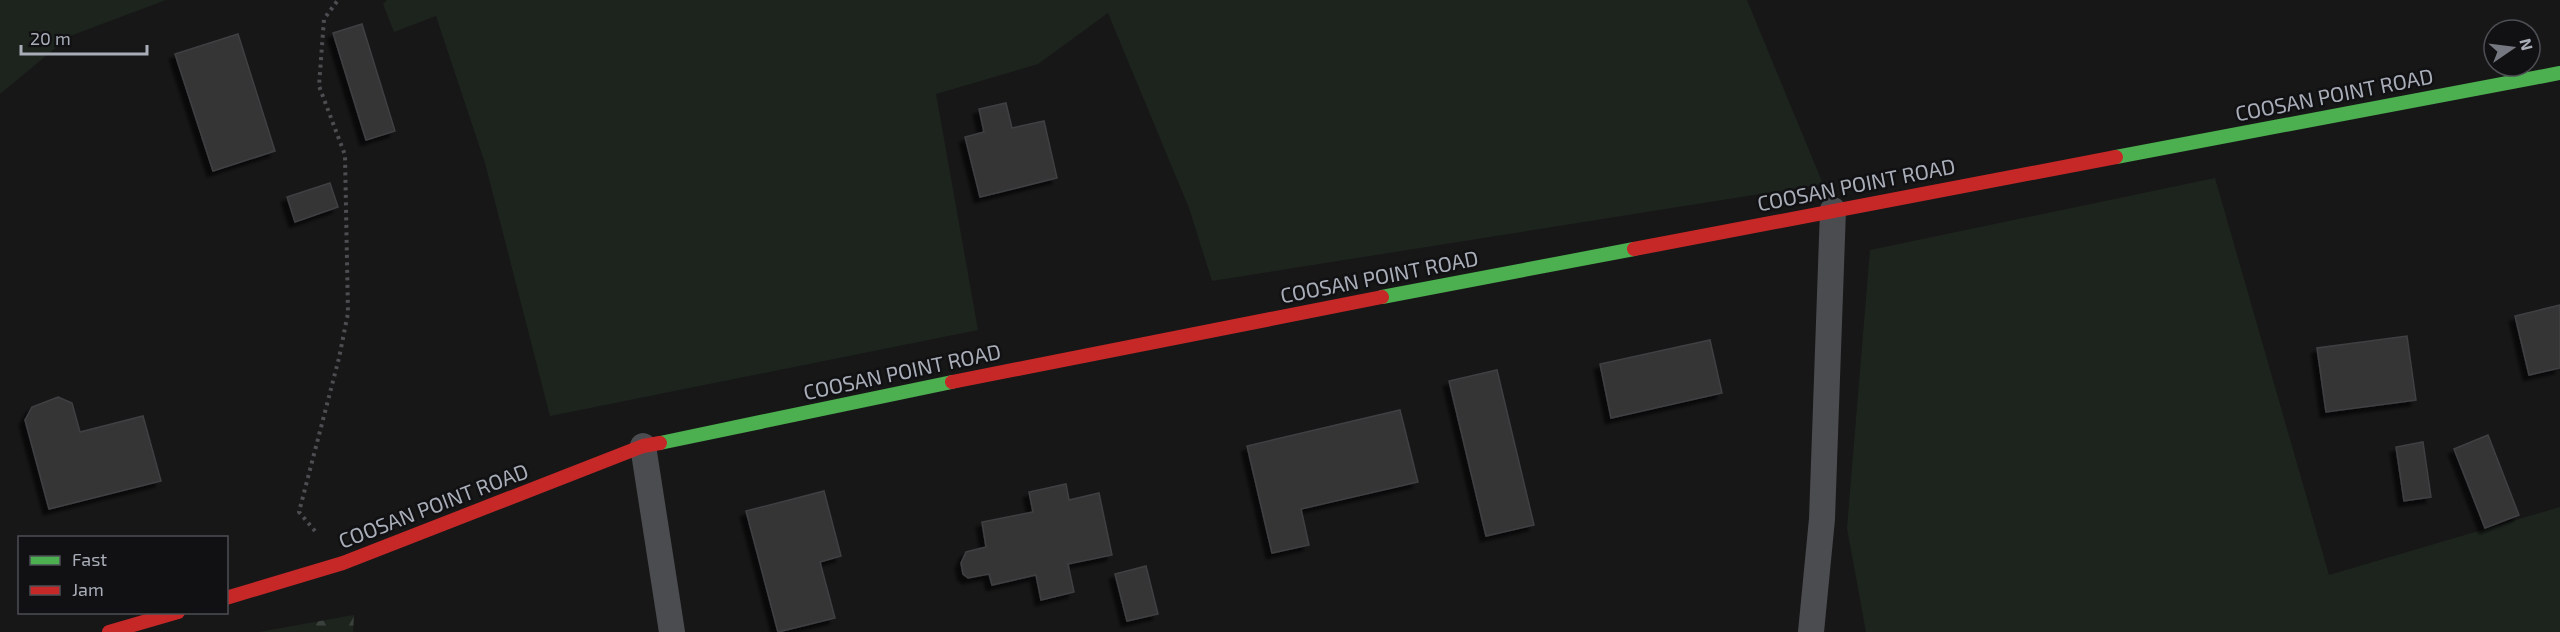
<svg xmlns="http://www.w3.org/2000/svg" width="2560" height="632" font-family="'Exo 2',sans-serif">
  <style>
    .green { fill: #1d241e }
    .forest { fill: url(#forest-firs) }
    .building { fill: #353536; stroke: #3f4043; stroke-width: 1.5; filter: url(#shadow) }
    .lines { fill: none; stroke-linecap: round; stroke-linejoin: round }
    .path { stroke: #4d4e52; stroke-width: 4; stroke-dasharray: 3 4.5; stroke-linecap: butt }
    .lane { stroke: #4b4c50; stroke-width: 26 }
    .fast { stroke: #4caf50; stroke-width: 14 }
    .jam { stroke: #c62828; stroke-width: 14 }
    .labels { text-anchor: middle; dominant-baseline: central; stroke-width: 5; stroke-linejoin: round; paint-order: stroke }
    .street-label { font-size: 21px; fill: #a8adb8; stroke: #111113 }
  </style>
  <defs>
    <pattern id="forest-firs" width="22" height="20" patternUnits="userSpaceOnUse" patternTransform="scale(1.5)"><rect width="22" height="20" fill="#1d241e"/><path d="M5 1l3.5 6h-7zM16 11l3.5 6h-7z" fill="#3b413d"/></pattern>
    <filter id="shadow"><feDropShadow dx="-5.5" dy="5.5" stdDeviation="1.5" flood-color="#0009"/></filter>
  </defs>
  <rect width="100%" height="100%" fill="#171717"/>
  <!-- green -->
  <path class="green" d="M 0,0 L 166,0 L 70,36 L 0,94 Z
    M 387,0 L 1747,0 L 1823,184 L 1212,281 L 1189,208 L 1108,13 L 1038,64 L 936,94 L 978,330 L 550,416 L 485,163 L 436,16 L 394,32 L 383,4 Z
    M 2215,178 L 2329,575 L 2560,507 L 2560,632 L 1866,632 L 1847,528 L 1870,250 Z"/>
  <!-- forest -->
  <path class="forest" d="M 354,615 L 353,632 L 259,632 Z"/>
  <!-- building -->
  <path class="building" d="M 362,24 L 395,131 L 366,140 L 333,33 Z
    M 238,34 L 275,151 L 213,171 L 175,54 Z
    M 1006,103 L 1012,128 L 1044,121 L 1057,178 L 980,197 L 965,137 L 984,132 L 979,109 Z
    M 330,183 L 338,207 L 295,222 L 287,197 Z
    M 2560,305 L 2560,368 L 2529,375 L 2515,316 Z
    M 2407,336 L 2416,400 L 2326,412 L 2317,348 Z
    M 1710,340 L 1722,393 L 1611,418 L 1600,364 Z
    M 1497,370 L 1534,525 L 1486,536 L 1449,381 Z
    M 58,397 L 72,403 L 80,432 L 143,416 L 161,481 L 49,509 L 25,420 L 32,407 Z
    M 1400,410 L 1418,482 L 1301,509 L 1309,545 L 1272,553 L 1247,446 Z
    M 2488,435 L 2519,515 L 2485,528 L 2454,449 Z
    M 2423,442 L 2431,497 L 2404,501 L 2396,447 Z
    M 1066,484 L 1069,500 L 1099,493 L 1112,555 L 1068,564 L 1074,592 L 1041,600 L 1036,575 L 992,585 L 989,574 L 968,578 L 963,574 L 961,563 L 966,552 L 986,547 L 982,522 L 1033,512 L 1029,492 Z
    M 824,491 L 841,556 L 820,562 L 835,618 L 778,632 L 746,511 Z
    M 1146,566 L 1158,614 L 1127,621 L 1115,574 Z"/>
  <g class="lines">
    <!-- path -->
    <path class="path" d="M 315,531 L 299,512 L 339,358 L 348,313 L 345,155 L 319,86 L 324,19 L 338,0"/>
    <!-- lane -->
    <path class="lane" d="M 643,446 L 672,632
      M 1811,632 L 1822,519 L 1833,210"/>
    <!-- fast -->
    <path class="fast" d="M 2116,157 L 2560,73
      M 1382,297 L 1634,249
      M 660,443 L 952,382"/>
    <!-- jam -->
    <path class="jam" d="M 1634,249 L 2116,157
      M 952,382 L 1382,297
      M 226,598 L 343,563 L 643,446 L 660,443
      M 109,632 L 178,612"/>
  </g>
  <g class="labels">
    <!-- street labels -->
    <g class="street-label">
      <text transform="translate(2334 94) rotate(-11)">COOSAN POINT ROAD</text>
      <text transform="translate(1856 184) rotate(-11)">COOSAN POINT ROAD</text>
      <text transform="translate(1379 276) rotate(-11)">COOSAN POINT ROAD</text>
      <text transform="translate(902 371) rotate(-12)">COOSAN POINT ROAD</text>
      <text transform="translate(433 505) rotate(-21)">COOSAN POINT ROAD</text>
    </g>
  </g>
  <!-- legend -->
  <rect x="18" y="536" width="210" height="78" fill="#111113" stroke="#4d4f55" stroke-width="1.5"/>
  <rect x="30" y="556" width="30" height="9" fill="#4caf50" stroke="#4d4f55" stroke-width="1.5"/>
  <text x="72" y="566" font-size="18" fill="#a8adb8">Fast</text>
  <rect x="30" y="586" width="30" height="9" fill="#c62828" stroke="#4d4f55" stroke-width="1.5"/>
  <text x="72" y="596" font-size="18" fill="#a8adb8">Jam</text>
  <!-- north arrow -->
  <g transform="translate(2512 48) rotate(76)"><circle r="28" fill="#111113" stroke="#4d4f55" stroke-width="1.5"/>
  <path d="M0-4.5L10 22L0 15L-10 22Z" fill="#757880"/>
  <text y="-9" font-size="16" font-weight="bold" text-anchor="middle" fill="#a8adb8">N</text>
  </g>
  <!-- scale -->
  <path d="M21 45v9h126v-9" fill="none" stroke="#a8adb8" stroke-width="3"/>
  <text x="30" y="45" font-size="18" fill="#a8adb8" stroke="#111113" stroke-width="4.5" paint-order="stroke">20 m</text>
</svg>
